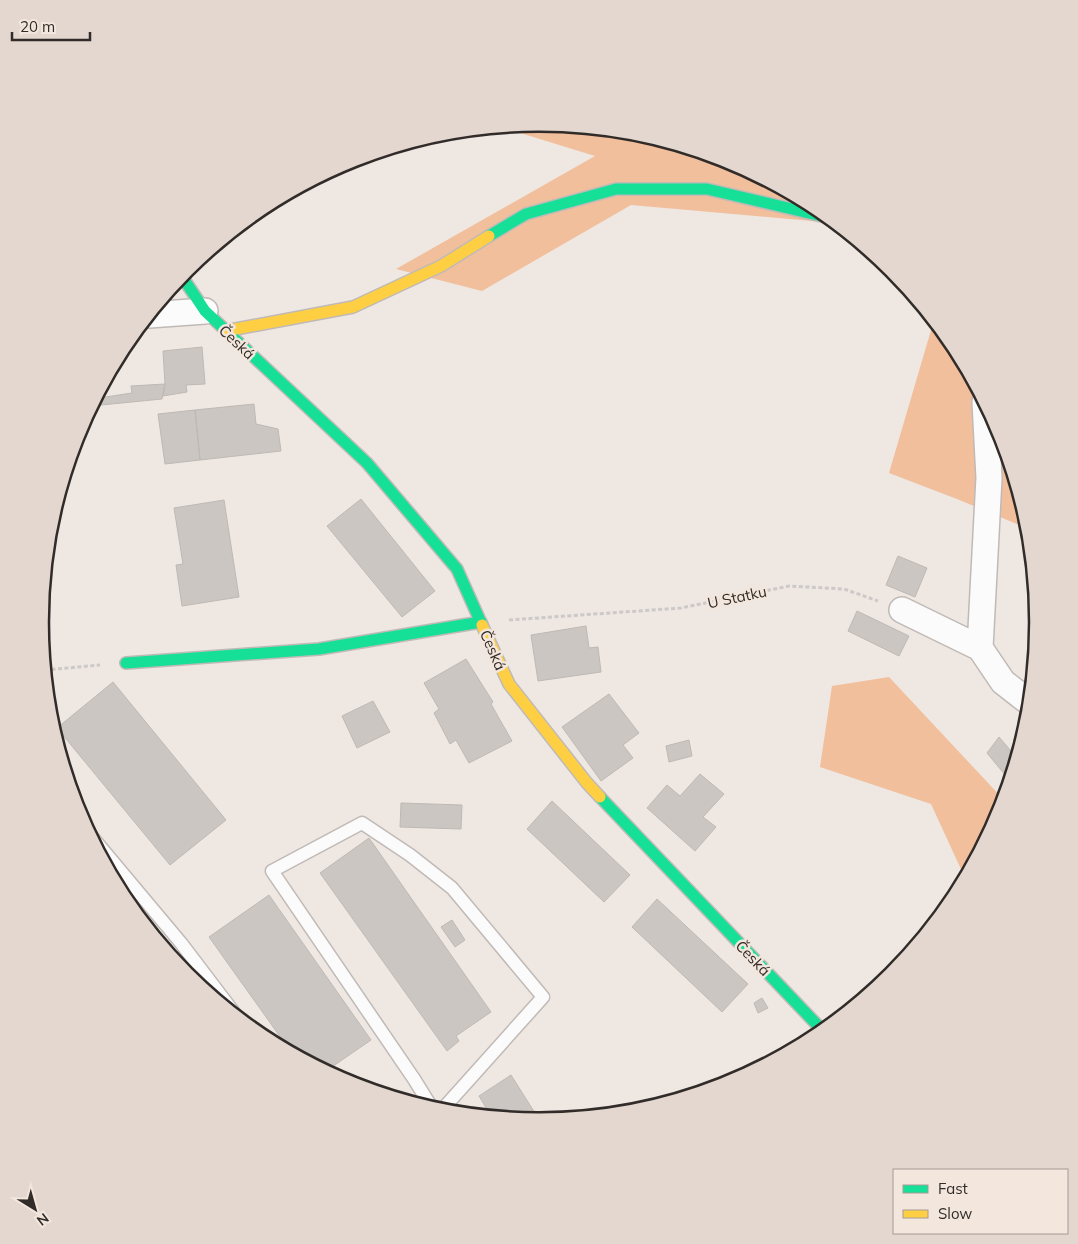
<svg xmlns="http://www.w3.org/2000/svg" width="1078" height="1244" font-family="Mulish,sans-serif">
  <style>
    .forest { fill: #f1bf9c }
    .building { fill: #cbc6c1; stroke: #beb9b4 }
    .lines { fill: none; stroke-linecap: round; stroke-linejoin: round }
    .lane-casing { stroke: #c0bab7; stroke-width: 15 }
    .street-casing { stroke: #c0bab7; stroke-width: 28 }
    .fast-casing { stroke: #c0bab7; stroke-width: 14 }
    .slow-casing { stroke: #c0bab7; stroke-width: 14 }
    .path { stroke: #ccc9c8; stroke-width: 3; stroke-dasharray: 4 2.5; stroke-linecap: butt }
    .lane { stroke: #fcfbfb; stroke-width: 12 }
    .street { stroke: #fcfbfb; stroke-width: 25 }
    .fast { stroke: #16e098; stroke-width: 11 }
    .slow { stroke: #ffcf43; stroke-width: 11 }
    .labels { text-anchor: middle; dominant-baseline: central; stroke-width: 5; stroke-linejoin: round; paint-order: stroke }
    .street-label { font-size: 15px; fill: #312c29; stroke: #f3e6dd }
    .rim { fill: none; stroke: #312c29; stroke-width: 2.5 }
  </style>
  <rect width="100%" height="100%" fill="#eee7e2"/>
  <!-- forest -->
  <path class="forest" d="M 539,123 L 637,133 L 730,161 L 816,207 L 835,223 L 631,205 L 482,291 L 396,269 L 595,156 L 501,127 Z
    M 934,320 L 954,345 L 1000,431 L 1029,529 L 957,499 L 889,473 Z
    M 889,677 L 1004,800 L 1000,813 L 965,878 L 931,804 L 820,767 L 832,686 Z"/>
  <!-- building -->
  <path class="building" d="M 202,347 L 205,384 L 186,385 L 187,392 L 163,396 L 165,384 L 163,351 Z
    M 165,384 L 162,399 L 101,405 L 99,398 L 132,393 L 131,386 Z
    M 254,404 L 256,424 L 278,429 L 281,451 L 200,460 L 195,410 Z
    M 195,410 L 200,460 L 165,464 L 158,414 Z
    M 361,499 L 435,591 L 402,617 L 327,526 Z
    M 224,500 L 239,597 L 182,606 L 176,565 L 183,564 L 174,508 Z
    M 898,556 L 927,568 L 915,597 L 886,585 Z
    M 857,611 L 909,636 L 899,656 L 848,631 Z
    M 586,626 L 589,648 L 598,647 L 601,672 L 538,681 L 531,635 Z
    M 466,659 L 493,702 L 491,704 L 512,741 L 469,763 L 456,740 L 450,744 L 434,713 L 439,709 L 424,683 Z
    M 113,682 L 226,820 L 170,865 L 57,728 Z
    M 609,694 L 639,733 L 623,745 L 633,758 L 601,781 L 562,727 Z
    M 373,701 L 390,732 L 357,748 L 342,716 Z
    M 1025,730 L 1020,747 L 1013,740 Z
    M 999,737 L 1017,758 L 1013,769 L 1006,776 L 987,753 Z
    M 689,740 L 692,756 L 669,762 L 666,746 Z
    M 700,774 L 724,794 L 703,817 L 716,827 L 695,851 L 647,808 L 667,785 L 680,796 Z
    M 552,801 L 630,875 L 604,902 L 527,829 Z
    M 401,803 L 462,805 L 461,829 L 400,827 Z
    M 369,838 L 491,1012 L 456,1036 L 459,1041 L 447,1051 L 320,873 Z
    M 269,895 L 371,1040 L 326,1071 L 291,1052 L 209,937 Z
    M 657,899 L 748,984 L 722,1012 L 632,927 Z
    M 452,920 L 465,940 L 455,947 L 441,927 Z
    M 178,958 L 194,981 L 186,975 L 175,961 Z
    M 762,998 L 768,1008 L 758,1013 L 754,1003 Z
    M 511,1075 L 540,1121 L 491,1116 L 479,1096 Z"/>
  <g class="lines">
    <!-- lane casing -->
    <g class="lane-casing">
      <path id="lane" d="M 88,832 L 181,943 L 238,1018
        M 432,1108 L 414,1079 L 272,871 L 362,823 L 410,855 L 452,888 L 543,997 L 441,1111"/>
    </g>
    <!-- street casing -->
    <g class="street-casing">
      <path id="street" d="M 149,315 L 205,311
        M 902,610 L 980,648 L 1003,682 L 1030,703
        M 980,648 L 989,478 L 985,402"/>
    </g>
    <!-- fast casing -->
    <g class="fast-casing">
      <path id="fast" d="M 489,236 L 526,214 L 616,189 L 707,189 L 830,218
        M 181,275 L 205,311 L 367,463 L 457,569 L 482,625
        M 126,663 L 319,649 L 481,622
        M 600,797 L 823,1031"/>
    </g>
    <!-- slow casing -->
    <g class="slow-casing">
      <path id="slow" d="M 225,331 L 353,307 L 441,266 L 489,236
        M 482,625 L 509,684 L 587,783 L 600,797"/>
    </g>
    <!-- path -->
    <path class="path" d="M 509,620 L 681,608 L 789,586 L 844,589 L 878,601
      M 45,670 L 100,665"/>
    <!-- lane -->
    <use href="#lane" class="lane"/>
    <!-- street -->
    <use href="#street" class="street"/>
    <!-- fast -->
    <use href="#fast" class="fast"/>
    <!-- slow -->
    <use href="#slow" class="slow"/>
  </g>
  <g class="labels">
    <!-- street labels -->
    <g class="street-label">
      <text transform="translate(237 342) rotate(43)">Česká</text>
      <text transform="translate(737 597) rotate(-12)">U Statku</text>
      <text transform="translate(493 650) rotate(66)">Česká</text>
      <text transform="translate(753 958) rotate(46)">Česká</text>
    </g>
  </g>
  <!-- crop -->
  <path d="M0 0H1078V1244H0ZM49 622a490 490 0 1 1 980 0a490 490 0 1 1-980 0Z" fill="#e3d7cf" fill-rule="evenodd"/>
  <path class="rim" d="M49 622a490 490 0 1 1 980 0a490 490 0 1 1-980 0Z"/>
  <!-- legend -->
  <rect x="893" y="1169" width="175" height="65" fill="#f3e6dd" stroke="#a59c95"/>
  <rect x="903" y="1185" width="25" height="8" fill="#16e098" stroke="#a59c95"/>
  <text x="938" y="1194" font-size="15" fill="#312c29">Fast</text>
  <rect x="903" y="1210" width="25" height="8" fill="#ffcf43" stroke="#a59c95"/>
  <text x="938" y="1219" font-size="15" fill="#312c29">Slow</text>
  <!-- north arrow -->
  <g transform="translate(35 1209) rotate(143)" stroke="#f3e6dd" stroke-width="4" paint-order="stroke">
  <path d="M0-4L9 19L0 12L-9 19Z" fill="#312c29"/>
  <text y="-8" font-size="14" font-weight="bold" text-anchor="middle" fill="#312c29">N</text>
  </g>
  <!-- scale -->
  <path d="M12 32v8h78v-8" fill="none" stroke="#312c29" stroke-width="2.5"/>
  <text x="20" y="32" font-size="15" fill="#312c29" stroke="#f3e6dd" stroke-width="4" paint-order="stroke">20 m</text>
</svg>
